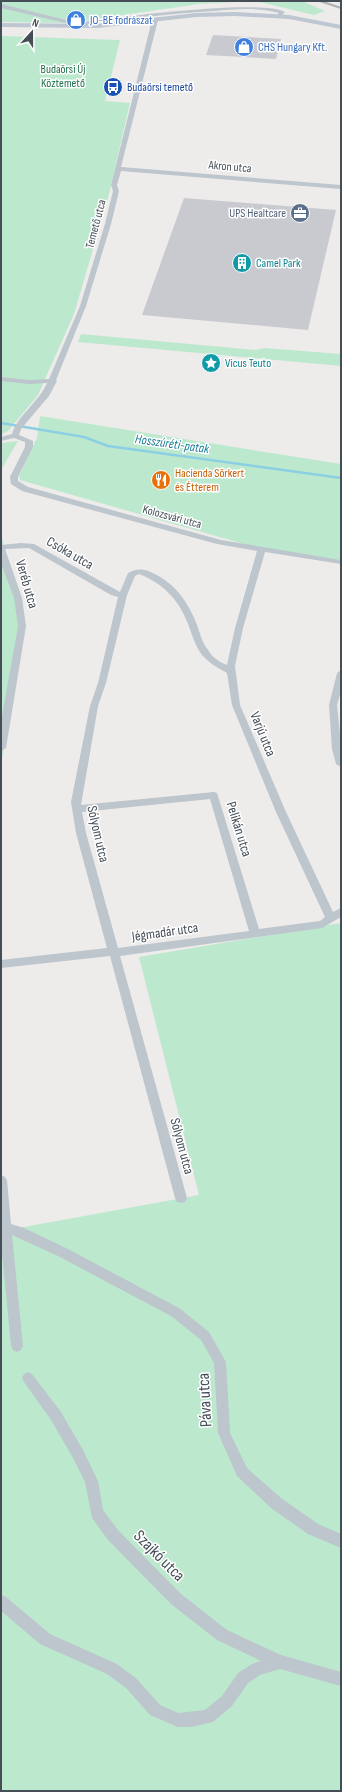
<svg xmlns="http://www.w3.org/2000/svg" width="342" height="1792" font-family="'Sofia Sans Condensed',sans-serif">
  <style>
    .green { fill: #bce9ce }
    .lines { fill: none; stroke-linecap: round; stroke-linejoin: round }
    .stream { stroke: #8ccfe3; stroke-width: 2.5 }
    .building { fill: #c8cad0 }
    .street { fill: #bdc5cd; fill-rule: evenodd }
    .secondary { fill: #bdc6d1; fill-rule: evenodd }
    .rail { stroke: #aeb0b5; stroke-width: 2 }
    .labels { text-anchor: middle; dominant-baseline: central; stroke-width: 3; stroke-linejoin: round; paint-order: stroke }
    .far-shop-label { font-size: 12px; fill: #366cbe; stroke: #fff; text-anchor: start }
    .far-park-label { font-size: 12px; fill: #1d7048; stroke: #fff }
    .far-transit-label { font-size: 12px; fill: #164399; stroke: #fff; text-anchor: start }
    .far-street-label { font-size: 12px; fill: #454e57; stroke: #fff }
    .far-service-label { font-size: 12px; fill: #4e5e75; stroke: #fff; text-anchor: end }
    .far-culture-label { font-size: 12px; fill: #0d838f; stroke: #fff; text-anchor: start }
    .far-food-label { font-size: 12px; fill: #c56008; stroke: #fff; text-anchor: start }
    .far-water-label { font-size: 13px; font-style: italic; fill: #177a97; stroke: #fff }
    .street-label { font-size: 14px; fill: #454e57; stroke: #fff }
    .near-street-label { font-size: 17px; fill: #454e57; stroke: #fff }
  </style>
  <rect width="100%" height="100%" fill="#eeebeb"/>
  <!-- green -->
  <path class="green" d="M 1,1 L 254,1 L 199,4 L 68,23 L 1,22 Z
    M 255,1 L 302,1 L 325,11 L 314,15 Z
    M 1,36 L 120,40 L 105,101 L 130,103 L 108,198 L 74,314 L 38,395 L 8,431 L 2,434 Z
    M 81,334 L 255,350 L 265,348 L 341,354 L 341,366 L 78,342 Z
    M 40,416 L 341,464 L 341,560 L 258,548 L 20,480 L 19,476 L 37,438 Z
    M 18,441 L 1,470 L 1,443 Z
    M 1,534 L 25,627 L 1,766 Z
    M 341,923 L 341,1791 L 1,1791 L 1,1222 L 2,1231 L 199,1195 L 139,957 Z"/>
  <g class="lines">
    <!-- stream -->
    <path class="stream" d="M 1,423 L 84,437 L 108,446 L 341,478"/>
  </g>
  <!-- building -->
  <path class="building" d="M 213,35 L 281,39 L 276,59 L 206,55 Z
    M 184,198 L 336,210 L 308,330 L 142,315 Z"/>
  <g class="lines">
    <!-- street -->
    <path class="street" d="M 1,4 L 74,22 L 76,24 C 88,20 102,20 115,18 C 146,14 262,0 285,12 L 279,18 L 276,16 L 279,13 C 258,7 235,9 214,11 C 172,13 130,19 88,24 L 75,28 L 70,24 L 1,8 Z
      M 155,18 L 158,20 L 121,167 L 341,185 L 341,189 L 121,171 L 117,185 L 119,191 L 111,224 L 86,306 L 56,380 L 57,381 L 49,396 L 21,429 L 19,435 L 33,441 L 33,447 L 18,477 L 18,481 L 28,487 L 221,540 L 341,560 L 341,564 L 265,552 L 243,628 L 235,666 L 240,705 L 286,812 L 333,912 L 341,908 L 341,917 L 322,928 L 120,956 L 187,1198 L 185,1202 L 181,1203 L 177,1202 L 175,1198 L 110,956 L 1,968 L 1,960 L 107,948 L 76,833 L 71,802 L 90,706 L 98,683 L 118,597 L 111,595 L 29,548 L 5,549 L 22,598 L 26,626 L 6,748 L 1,751 L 1,722 L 18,626 L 14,598 L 1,563 L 1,545 L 21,543 L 34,544 L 120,592 L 128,573 C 140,567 145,569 157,575 C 177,586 189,604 197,625 C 200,633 202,643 208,650 C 212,657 219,662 227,665 L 235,628 L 257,551 L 217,544 L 22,491 L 11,484 L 10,477 L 25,447 L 25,442 L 14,438 L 1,441 L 1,437 L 12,434 C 17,416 39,402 47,383 L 29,384 L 1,381 L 1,377 L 29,380 L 49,379 L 80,306 L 105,224 L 113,191 L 111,185 L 152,20 ZM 139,574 C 163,583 179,600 188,624 C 192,634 195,646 202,655 C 209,663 218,668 227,673 L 232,705 L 276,812 L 325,917 L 320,921 L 259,929 L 217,793 L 214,792 L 81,805 L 98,706 L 106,683 L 127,595 L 135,576 ZM 210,799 L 249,931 L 118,948 L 86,833 L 82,812 Z
      M 341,670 L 341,691 L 337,705 L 341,743 L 341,767 L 336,764 L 332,749 L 329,705 L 337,673 Z
      M 1,1175 L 5,1177 L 7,1180 L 11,1224 L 24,1228 L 66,1248 L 179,1308 L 209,1332 L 226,1362 L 230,1433 L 247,1468 L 281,1498 L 318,1524 L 341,1534 L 341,1548 L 308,1534 L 271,1508 L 237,1476 L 218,1433 L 214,1363 L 201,1340 L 171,1316 L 58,1256 L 12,1235 L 23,1346 L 21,1350 L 17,1352 L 13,1350 L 11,1346 L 1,1242 Z
      M 28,1372 L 32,1374 L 61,1412 L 83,1450 L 98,1481 L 103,1510 L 118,1530 L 181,1594 L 227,1630 L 281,1655 L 341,1672 L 341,1686 L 280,1669 L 260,1675 L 248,1683 L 232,1706 L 213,1722 L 191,1727 L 178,1727 L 150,1715 L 126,1688 L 107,1674 L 40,1644 L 1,1611 L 1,1595 L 6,1597 L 50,1634 L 117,1664 L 136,1678 L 160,1705 L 178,1713 L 205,1710 L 222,1696 L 238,1673 L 252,1664 L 261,1661 L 217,1640 L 171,1604 L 108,1540 L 92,1518 L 85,1482 L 73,1458 L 51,1420 L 24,1382 L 22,1378 L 24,1374 Z"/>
    <!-- secondary -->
    <path class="secondary" d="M 235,12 L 289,15 L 341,25 L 341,29 L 289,19 L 235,16 L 196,17 L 97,28 L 1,27 L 1,23 L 97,24 L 196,13 Z"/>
    <!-- rail -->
    <path class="rail" d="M 320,1 L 341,8"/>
  </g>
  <!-- icons -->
  <defs>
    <g id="shop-disc" transform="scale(1)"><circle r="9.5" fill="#3f7fe0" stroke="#fff"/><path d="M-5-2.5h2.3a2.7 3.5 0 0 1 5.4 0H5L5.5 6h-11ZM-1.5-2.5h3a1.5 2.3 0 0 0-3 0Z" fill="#fff"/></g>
    <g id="bus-disc" transform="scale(1)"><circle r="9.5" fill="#1a4fb4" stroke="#fff"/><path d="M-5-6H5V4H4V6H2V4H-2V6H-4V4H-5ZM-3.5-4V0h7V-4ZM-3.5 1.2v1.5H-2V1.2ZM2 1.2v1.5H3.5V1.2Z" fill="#fff"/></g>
    <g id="office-disc" transform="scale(1)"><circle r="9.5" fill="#5c6f8a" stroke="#fff"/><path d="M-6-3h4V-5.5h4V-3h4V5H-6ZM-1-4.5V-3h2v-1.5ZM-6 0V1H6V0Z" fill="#fff"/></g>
    <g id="building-disc" transform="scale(1)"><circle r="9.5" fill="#0f9aa8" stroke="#fff"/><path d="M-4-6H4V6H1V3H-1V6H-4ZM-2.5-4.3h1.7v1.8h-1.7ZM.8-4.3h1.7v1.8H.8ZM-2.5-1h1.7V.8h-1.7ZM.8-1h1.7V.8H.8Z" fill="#fff"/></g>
    <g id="sight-disc" transform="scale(1)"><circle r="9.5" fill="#0f9aa8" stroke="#fff"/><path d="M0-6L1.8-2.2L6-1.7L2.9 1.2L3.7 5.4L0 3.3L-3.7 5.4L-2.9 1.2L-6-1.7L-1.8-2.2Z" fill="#fff"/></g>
    <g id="restaurant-disc" transform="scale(1)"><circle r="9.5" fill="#e8710a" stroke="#fff"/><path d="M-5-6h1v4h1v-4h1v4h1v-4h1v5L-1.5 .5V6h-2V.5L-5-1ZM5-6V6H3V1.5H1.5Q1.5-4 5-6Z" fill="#fff"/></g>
  </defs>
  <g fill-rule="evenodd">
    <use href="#shop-disc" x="76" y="20"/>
    <use href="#shop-disc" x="244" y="47"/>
    <use href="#bus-disc" x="113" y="87"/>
    <use href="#office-disc" x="300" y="213"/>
    <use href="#building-disc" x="242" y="263"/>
    <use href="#sight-disc" x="211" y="363"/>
    <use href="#restaurant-disc" x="161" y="480"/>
  </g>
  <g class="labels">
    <!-- far-shop labels -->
    <g class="far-shop-label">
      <text x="90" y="20">JO-BE fodrászat</text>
      <text x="258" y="47">CHS Hungary Kft.</text>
    </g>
    <!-- far-park labels -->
    <g class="far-park-label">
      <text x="63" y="69">Budaörsi Új<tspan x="63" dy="14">Köztemető</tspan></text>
    </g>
    <!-- far-transit labels -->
    <g class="far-transit-label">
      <text x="127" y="87">Budaörsi temető</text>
    </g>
    <!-- far-street labels -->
    <g class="far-street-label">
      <text transform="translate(230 167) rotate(5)">Akron utca</text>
      <text transform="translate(96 224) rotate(-75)">Temető utca</text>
      <text transform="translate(172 517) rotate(15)">Kolozsvári utca</text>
    </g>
    <!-- far-service labels -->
    <g class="far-service-label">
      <text x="286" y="213">UPS Healtcare</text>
    </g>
    <!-- far-culture labels -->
    <g class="far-culture-label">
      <text x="256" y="263">Camel Park</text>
      <text x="225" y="363">Vicus Teuto</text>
    </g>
    <!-- far-food labels -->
    <g class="far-food-label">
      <text x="175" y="473">Hacienda Sörkert<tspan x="175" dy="14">és Étterem</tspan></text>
    </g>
    <!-- far-water labels -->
    <g class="far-water-label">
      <text transform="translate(172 444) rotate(8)">Hosszúréti-patak</text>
    </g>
    <!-- street labels -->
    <g class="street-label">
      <text transform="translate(70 553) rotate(30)">Csóka utca</text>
      <text transform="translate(27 584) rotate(74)">Veréb utca</text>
      <text transform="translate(263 734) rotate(68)">Varjú utca</text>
      <text transform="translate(239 829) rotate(73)">Pelikán utca</text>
      <text transform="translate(98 834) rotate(77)">Sólyom utca</text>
      <text transform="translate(165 932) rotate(-8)">Jégmadár utca</text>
      <text transform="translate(182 1146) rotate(75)">Sólyom utca</text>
    </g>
    <!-- near-street labels -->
    <g class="near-street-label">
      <text transform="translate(205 1400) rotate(-93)">Páva utca</text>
      <text transform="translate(159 1556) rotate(45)">Szajkó utca</text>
    </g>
  </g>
  <!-- border -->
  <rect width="342" height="1792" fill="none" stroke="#454e57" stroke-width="4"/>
  <!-- north arrow -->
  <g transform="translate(32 32) rotate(21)" stroke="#ffffff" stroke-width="3" paint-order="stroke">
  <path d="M0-3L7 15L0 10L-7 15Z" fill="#454e57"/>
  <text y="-6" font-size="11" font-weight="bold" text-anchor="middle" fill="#454e57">N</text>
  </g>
</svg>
